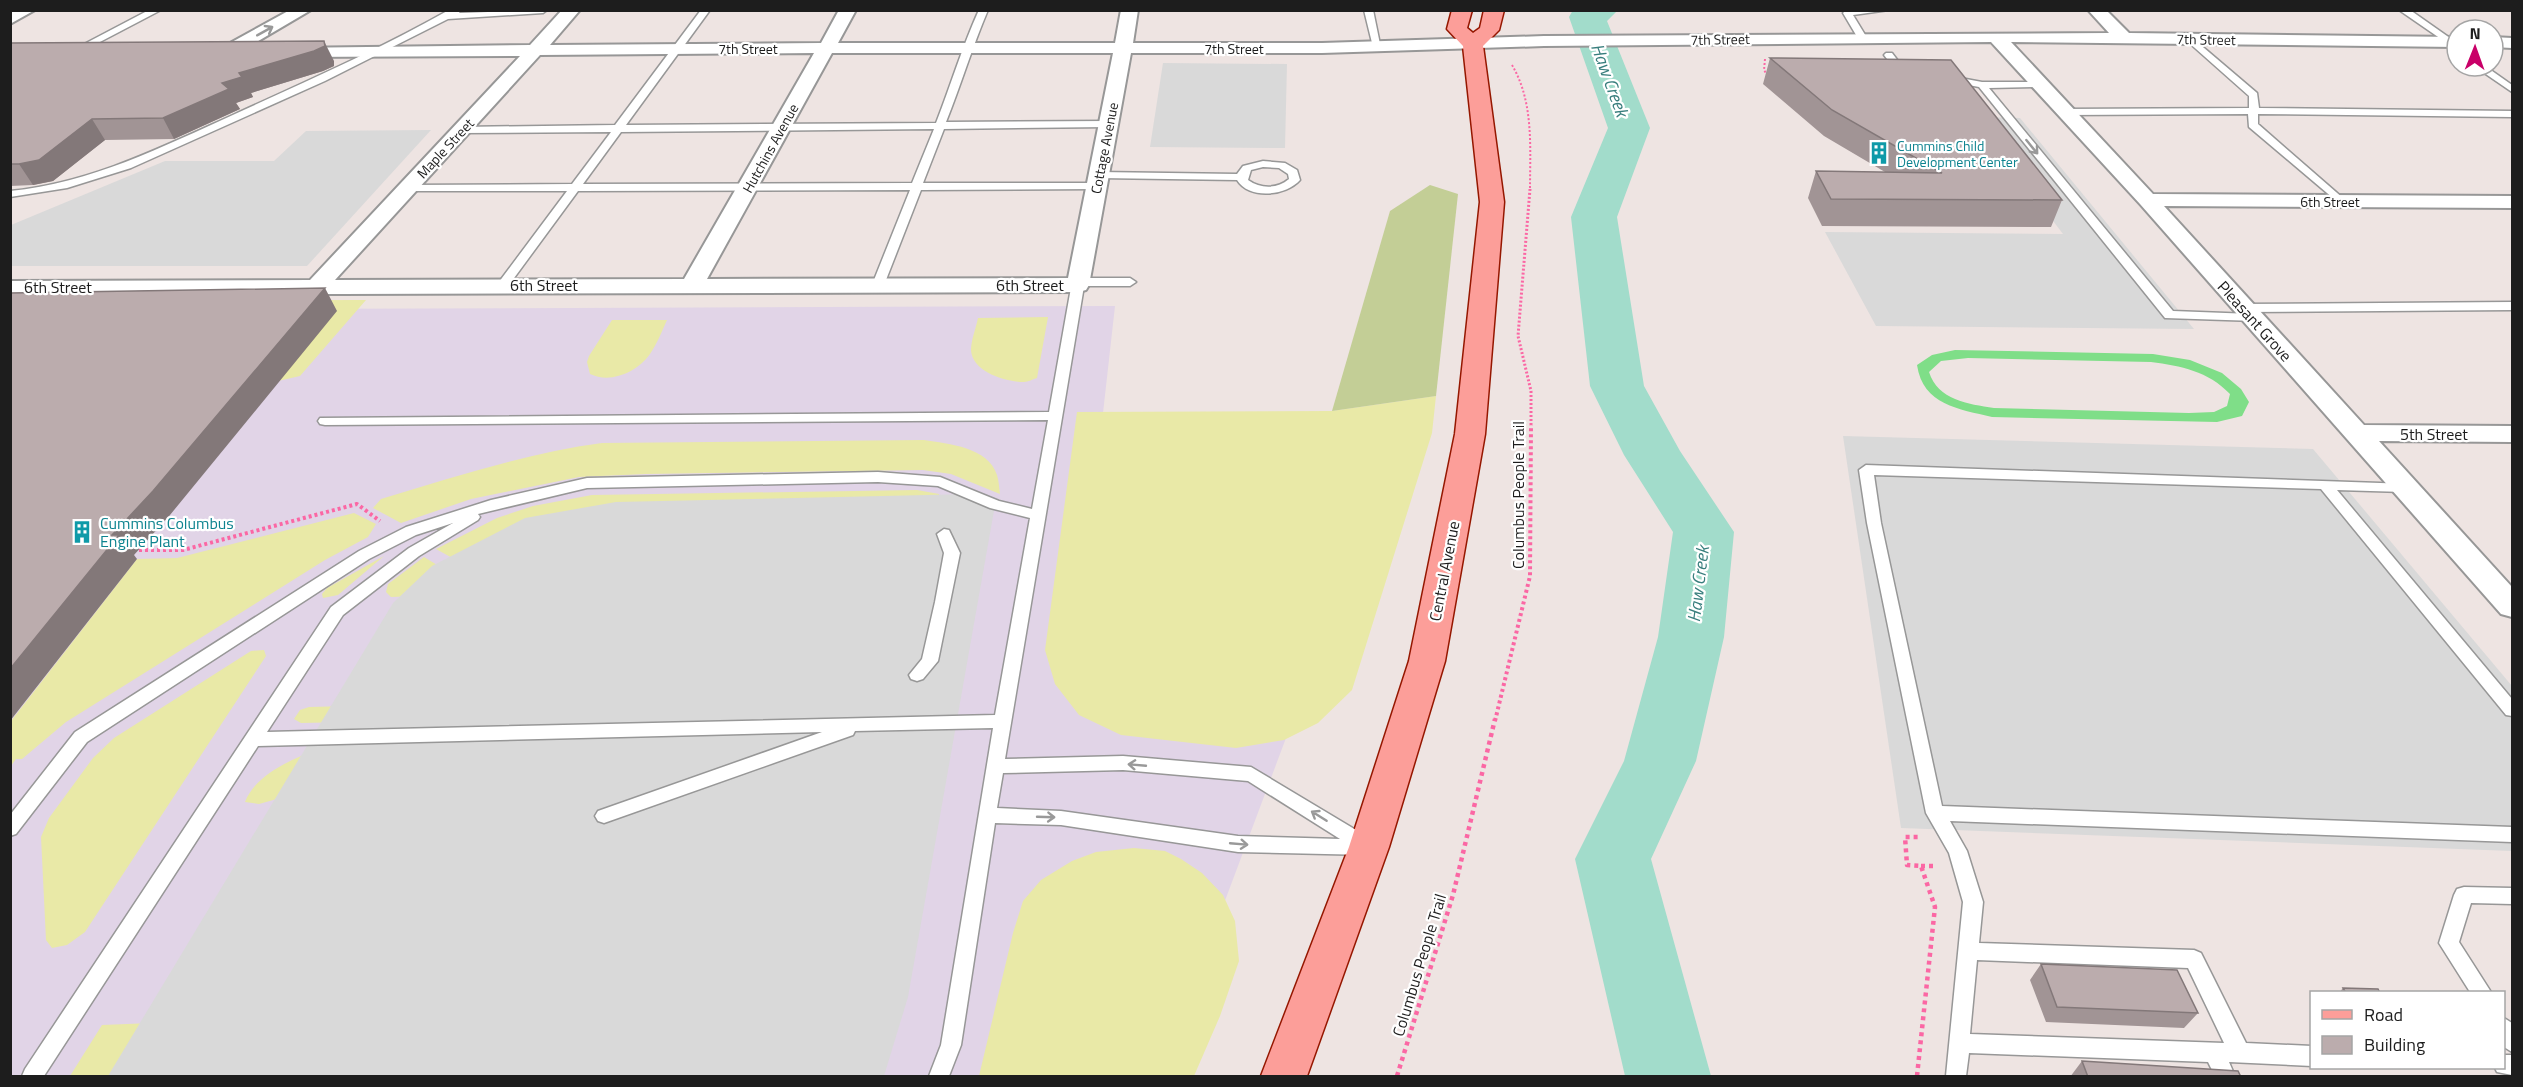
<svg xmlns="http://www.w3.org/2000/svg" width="2523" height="1087" font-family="'Titillium Web',sans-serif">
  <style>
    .industrial { fill: #e1d4e7 }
    .grass { fill: #e9e9a7 }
    .forest { fill: #c3ce96 }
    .pitch { fill: #7fde88; fill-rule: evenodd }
    .parking { fill: #d9d9d9 }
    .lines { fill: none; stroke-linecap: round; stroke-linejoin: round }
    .river { fill: #a2dccb; fill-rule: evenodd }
    .lane-casing { stroke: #979797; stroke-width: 3 }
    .street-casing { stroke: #979797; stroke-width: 4 }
    .primary-casing { stroke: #951700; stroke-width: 3 }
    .path-far3 { stroke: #fb67a4; stroke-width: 2; stroke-dasharray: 2 2; stroke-linecap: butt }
    .path-far2 { stroke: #fb67a4; stroke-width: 3; stroke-dasharray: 2 2; stroke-linecap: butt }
    .path-far1 { stroke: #fb67a4; stroke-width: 4; stroke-dasharray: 3 3; stroke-linecap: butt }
    .path { stroke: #fb67a4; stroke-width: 4.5; stroke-dasharray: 4 4; stroke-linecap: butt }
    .lane { fill: #fff; fill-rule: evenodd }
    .street { fill: #fff; fill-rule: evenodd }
    .primary { fill: #fc9e99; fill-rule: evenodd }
    .wall { fill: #a19495 }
    .shaded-wall { fill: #837879 }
    .building { fill: #bbacad; stroke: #837879; stroke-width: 1.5 }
    .oneway { stroke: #999 }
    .labels { text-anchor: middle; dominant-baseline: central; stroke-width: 4.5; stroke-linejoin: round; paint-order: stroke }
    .far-street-label { font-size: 14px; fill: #1d1d1d; stroke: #fff }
    .far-culture-label { font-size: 14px; fill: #0d838f; stroke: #fff; text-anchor: start }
    .street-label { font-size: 16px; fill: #1d1d1d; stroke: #fff }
    .culture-label { font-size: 16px; fill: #0d838f; stroke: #fff; text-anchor: start }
    .water-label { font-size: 18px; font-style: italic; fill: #387e7d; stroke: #fff }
  </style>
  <rect width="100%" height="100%" fill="#eee4e2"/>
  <!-- industrial -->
  <path class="industrial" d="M 1115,306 L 1103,413 L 1406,418 L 1178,1026 L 1150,1076 L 11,1076 L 10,310 Z"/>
  <!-- grass -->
  <path class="grass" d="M 366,300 L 300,376 L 278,381 L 13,301 Z
    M 1048,317 L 1037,378 C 1033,379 1028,382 1024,382 C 1006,382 972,372 971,350 C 971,340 976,328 978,318 Z
    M 612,320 L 667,320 C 662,331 657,344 650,354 C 637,372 611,384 590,374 L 587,362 L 589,356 Z
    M 1436,396 L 1432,433 L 1352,690 L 1318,723 L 1284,740 L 1236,748 L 1121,735 L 1079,715 L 1055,684 L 1045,650 L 1077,412 L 1332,411 Z
    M 924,440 C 949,444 988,447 997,475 C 999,481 999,488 1000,494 L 951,474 L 923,470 L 646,474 L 579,477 L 471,499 L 401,523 L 373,508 L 381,499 C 454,477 527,453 602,443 Z
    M 917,490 L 939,494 L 944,710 L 301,723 L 294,719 L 300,710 L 309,707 L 914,692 L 465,565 L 436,549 L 497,518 L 533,506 L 592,495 Z
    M 354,513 L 376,524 L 368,537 L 325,560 L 66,722 L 22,759 L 16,759 L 11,766 L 11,721 L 137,559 L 177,558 Z
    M 384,556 L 338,595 L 323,598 L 322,594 L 327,588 Z
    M 424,557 L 452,574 L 418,596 L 391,597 L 386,592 L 388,584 Z
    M 264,650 L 266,656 L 85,932 L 67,945 L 52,948 L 46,940 L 41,837 L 49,818 L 93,758 L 114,738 L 251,651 Z
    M 313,751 L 444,752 L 259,804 L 245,802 C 255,776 288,761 313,751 Z
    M 1134,848 L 1165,851 L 1181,859 L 1202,873 L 1223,895 L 1235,921 L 1239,961 L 1220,1016 L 1194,1076 L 979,1076 L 1013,933 L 1023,901 L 1041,880 L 1072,861 L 1096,852 Z
    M 152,1023 L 121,1076 L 70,1076 L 102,1025 Z"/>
  <!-- forest -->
  <path class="forest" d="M 1430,185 L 1458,194 L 1436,396 L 1332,411 L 1390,211 Z"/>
  <!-- pitch -->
  <path class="pitch" d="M 1955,350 L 2153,354 L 2190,360 L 2222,373 L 2241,389 L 2249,402 L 2242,416 L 2217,422 L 1992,417 C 1959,409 1923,405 1917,365 L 1932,355 ZM 1968,358 L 2151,362 C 2181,366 2208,371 2230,394 L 2227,406 L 2214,412 L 2189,413 L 1994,408 C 1968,404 1938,400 1929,372 L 1941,361 Z"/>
  <!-- parking -->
  <path class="parking" d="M 1163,63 L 1287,64 L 1285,148 L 1150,147 Z
    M 1974,117 L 2020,118 L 2194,329 L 1876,326 L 1825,232 L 2063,234 Z
    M 431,130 L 307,266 L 11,266 L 11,225 L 165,161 L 274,161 L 306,131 Z
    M 1843,436 L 2313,449 L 2512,686 L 2512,851 L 1901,828 Z
    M 971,494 L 995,505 L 908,997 L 884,1076 L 108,1076 L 393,603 L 432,566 L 525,518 L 616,502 Z"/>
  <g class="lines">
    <!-- river -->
    <path class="river" d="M 1573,10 L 1618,10 L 1607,21 L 1650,128 L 1617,217 L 1644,386 L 1680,451 L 1734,532 L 1724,637 L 1696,761 L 1651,859 L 1711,1076 L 1625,1076 L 1575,859 L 1624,761 L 1658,637 L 1673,532 L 1624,455 L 1590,386 L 1571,217 L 1608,128 L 1569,17 Z"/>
    <!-- lane casing -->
    <g class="lane-casing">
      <path id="lane" d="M 149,10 L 161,10 L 77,54 L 69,52 Z
        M 449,10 L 461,10 L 459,13 L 547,10 L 543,13 L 448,19 L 325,81 L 131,168 L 67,188 L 10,197 L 10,191 C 91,183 162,147 235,114 C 307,81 380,49 449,10 Z
        M 701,10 L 710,10 L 626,125 L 936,123 C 951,85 962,47 979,10 L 988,10 C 972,47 961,85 946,122 L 1108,121 L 1113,124 L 1108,127 L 944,129 L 923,183 L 1096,183 L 1101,186 L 1096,189 L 921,190 L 884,285 L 878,289 L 872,285 L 910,190 L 578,191 L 506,289 L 502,290 L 496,286 L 567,191 L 408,191 L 403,188 L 408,185 L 572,184 L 611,132 L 461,133 L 456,130 L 461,127 L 615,125 ZM 934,129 L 912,183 L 583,184 L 621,132 Z
        M 1364,10 L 1373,10 L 1381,49 L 1373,47 Z
        M 1889,10 L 1853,15 L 1867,38 L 1862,41 L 1859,40 L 1843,13 L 1846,10 Z
        M 2399,10 L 2410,10 L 2457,43 L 2457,50 Z
        M 2190,36 L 2257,93 L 2259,108 L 2512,111 L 2512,117 L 2258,114 L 2258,124 L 2344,199 L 2346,201 L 2340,204 L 2249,127 L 2248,114 L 2065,115 L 2060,112 L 2065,109 L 2249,108 L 2249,96 L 2187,41 L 2185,39 Z
        M 1886,53 L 1892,53 L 1908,74 L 1906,76 L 1900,76 L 1884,55 Z
        M 2474,66 L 2485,66 L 2512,85 L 2512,92 Z
        M 1950,76 L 1982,82 L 2043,82 L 2043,86 L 2040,87 L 1989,88 L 2173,311 L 2252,314 L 2258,318 L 2256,321 L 2165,318 L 1979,87 L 1947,81 L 1945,79 Z
        M 1263,161 L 1285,163 L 1297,170 L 1300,180 C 1286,196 1249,200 1237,180 L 1099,178 L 1094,175 L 1099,172 L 1237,174 L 1243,166 ZM 1263,167 L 1279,168 L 1288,174 L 1289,179 C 1277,189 1261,189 1248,180 L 1251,170 Z
        M 1078,278 L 1130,278 L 1136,282 L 1130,286 L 1084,286 L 1005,759 L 1123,756 L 1251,767 L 1376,842 L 1378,847 L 1376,852 L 1369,855 L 1238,852 L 1061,825 L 995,823 L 961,1045 L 949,1076 L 929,1076 L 941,1045 L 993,728 L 855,731 L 853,735 L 604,823 L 598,821 L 595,816 L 598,811 L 822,732 L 258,746 L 44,1076 L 22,1076 L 25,1069 L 331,607 L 409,548 L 453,523 L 416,535 L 369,559 L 87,742 L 16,834 L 10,836 L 10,815 L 75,732 L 359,551 L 406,527 L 491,500 L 587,478 L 878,472 L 940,477 L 999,501 L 1032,509 L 1048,420 L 325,425 L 320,424 L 318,421 L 320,418 L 1049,412 L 1072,282 ZM 878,482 L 938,486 L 990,508 L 1030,518 L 995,715 L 267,732 L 343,615 L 419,556 L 478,520 L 480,517 L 478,514 L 587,488 ZM 1123,770 L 1248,781 L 1340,839 L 1238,836 L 1061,811 L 997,808 L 1003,773 Z
        M 2512,302 L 2512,310 L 2243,312 L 2237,308 L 2243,304 Z
        M 1866,465 L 2409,484 L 2411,487 L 2409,490 L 2404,492 L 2337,490 L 2512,699 L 2512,716 L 2506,715 L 2321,489 L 1874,475 L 1881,523 L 1942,806 L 2512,827 L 2512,842 L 1950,821 L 1967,851 L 1983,902 L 1979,943 L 2194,950 L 2201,953 L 2246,1043 L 2312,1046 L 2312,1066 L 2229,1062 L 2235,1076 L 2215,1076 L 2208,1062 L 1969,1053 L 1966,1076 L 1946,1076 L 1963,902 L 1949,853 L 1926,813 L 1867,523 L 1859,470 ZM 1977,960 L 2188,968 L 2224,1043 L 1970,1034 Z
        M 944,529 L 949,530 L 960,553 L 938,661 L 923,679 L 917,681 L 911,679 L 909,675 L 922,659 L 935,602 L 944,553 L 937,534 Z
        M 2464,887 L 2512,888 L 2512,904 L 2471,903 L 2459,942 L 2491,992 L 2470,992 L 2439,943 L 2454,895 L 2457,889 Z
        M 2504,1018 L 2512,1023 L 2512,1052 L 2504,1047 Z
        M 2504,1055 L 2512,1055 L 2512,1075 L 2497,1072 L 2495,1068 L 2504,1068 Z"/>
    </g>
    <!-- street casing -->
    <g class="street-casing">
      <path id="street" d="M 13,10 L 35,10 L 10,24 L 10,12 Z
        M 290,10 L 311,10 L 233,56 L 221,56 L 218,52 L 221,48 Z
        M 562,10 L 580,10 L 550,45 L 821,43 L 839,10 L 856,10 L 838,43 L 1115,43 L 1121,10 L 1138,10 L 1133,43 L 1322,43 L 1544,36 L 2109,33 L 2088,10 L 2106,10 L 2129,33 L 2457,37 L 2457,47 L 2011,42 L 2153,194 L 2512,196 L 2512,208 L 2164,206 L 2364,425 L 2512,426 L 2512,442 L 2379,441 L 2512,587 L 2512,617 L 2501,614 L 2140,204 L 1991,42 L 1544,46 L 1322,53 L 1131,53 L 1089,285 L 1086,290 L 1078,292 L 10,295 L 10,281 L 310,280 L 520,56 L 292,57 L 286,56 L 283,52 L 286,48 L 530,45 ZM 814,53 L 684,279 L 335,280 L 540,55 ZM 832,53 L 1113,53 L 1068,278 L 707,279 Z
        M 2493,37 L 2512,38 L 2512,48 L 2493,47 Z"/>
    </g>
    <!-- primary casing -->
    <g class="primary-casing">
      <path id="primary" d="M 1452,10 L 1472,10 L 1467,28 L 1473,33 L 1480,28 L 1484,10 L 1504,10 L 1499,30 L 1483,46 L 1504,202 L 1485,434 L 1445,661 L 1389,847 L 1307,1076 L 1261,1076 L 1349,847 L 1409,661 L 1455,434 L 1480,202 L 1463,46 L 1447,29 Z"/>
    </g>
    <!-- path-far3 -->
    <path class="path-far3" d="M 1765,59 L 1764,70 L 1767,75
      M 1512,65 C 1534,102 1530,148 1530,190"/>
    <!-- path-far2 -->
    <path class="path-far2" d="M 1530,189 L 1518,336 L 1531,391 L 1531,426"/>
    <!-- path-far1 -->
    <path class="path-far1" d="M 139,550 L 183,550 L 357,504 L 380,521
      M 1495,721 L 1530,576 L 1531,425"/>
    <!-- path -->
    <path class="path" d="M 1921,866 L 1935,866
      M 1397,1076 L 1453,895 L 1495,719
      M 1917,1076 L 1935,907 L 1921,866 L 1907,865 L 1905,837 L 1919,837"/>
    <!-- lane -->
    <use href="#lane" class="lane"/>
    <!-- street -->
    <use href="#street" class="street"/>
    <!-- primary -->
    <use href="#primary" class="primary"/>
  </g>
  <!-- wall -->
  <path class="wall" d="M 10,43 L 334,61 L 334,66 L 323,71 L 251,93 L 253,97 L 236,103 L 240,109 L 174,139 L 105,140 L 53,181 L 33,185 L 10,186 Z
    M 1770,58 L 2062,200 L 2051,227 L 1822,226 L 1808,198 L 1816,171 L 1885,172 L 1824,136 L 1763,84 Z
    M 2041,964 L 2198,1013 L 2184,1028 L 2046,1022 L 2030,980 Z
    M 2343,988 L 2380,993 L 2339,993 Z
    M 2082,1061 L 2241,1077 L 2070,1077 Z"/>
  <!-- shaded-wall -->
  <path class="shaded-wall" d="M 324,41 L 334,61 L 334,66 L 323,71 L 251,93 L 253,97 L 236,103 L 240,109 L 174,139 L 163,118 L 239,73 Z
    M 92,119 L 105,140 L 53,181 L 33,185 L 19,164 Z
    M 325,288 L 337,311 L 170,515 L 134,555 L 137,559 L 10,721 L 10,669 L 112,535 Z"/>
  <!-- building -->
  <path class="building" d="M 324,41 L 325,46 L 314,51 L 239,73 L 242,77 L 222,83 L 229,89 L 163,118 L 92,119 L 39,160 L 19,164 L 10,164 L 10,43 Z
    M 1770,58 L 1951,60 L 2062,200 L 1831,199 L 1816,171 L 1942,173 L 1832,110 Z
    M 325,288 L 153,491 L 112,535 L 119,535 L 10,669 L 10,293 Z
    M 2041,964 L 2177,970 L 2198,1013 L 2057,1007 Z
    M 2343,988 L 2378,989 L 2380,993 L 2346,993 Z
    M 2082,1061 L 2238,1071 L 2241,1077 L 2088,1077 Z"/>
  <!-- one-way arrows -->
  <defs><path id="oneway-shaft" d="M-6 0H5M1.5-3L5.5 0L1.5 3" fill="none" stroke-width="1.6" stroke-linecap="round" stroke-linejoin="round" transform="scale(1.5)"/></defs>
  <g class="oneway">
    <use href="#oneway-shaft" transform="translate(265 31) rotate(-29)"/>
    <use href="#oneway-shaft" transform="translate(2032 147) rotate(51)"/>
    <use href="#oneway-shaft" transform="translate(1137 765) rotate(-175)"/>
    <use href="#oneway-shaft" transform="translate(1319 816) rotate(-148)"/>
    <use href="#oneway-shaft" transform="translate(1046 817) rotate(2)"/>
    <use href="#oneway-shaft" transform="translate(1239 844) rotate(5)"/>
  </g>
  <!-- icons -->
  <defs>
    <g id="building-bare" transform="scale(1.8)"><path d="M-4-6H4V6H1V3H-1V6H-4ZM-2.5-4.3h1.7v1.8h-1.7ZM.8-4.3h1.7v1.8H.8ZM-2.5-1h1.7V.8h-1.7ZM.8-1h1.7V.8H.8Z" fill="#0f9aa8" stroke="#fff" stroke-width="2.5" paint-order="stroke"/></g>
  </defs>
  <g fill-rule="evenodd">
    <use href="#building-bare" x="1879" y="153"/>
    <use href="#building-bare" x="82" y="532"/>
  </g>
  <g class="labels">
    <!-- far-street labels -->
    <g class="far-street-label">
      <text transform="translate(1720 39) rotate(-1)">7th Street</text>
      <text transform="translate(2206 39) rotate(1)">7th Street</text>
      <text x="748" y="48">7th Street</text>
      <text x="1234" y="48">7th Street</text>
      <text transform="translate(445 148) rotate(-47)">Maple Street</text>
      <text transform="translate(770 148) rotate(-61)">Hutchins Avenue</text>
      <text transform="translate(1104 148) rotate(-79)">Cottage Avenue</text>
      <text x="2330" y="201">6th Street</text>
    </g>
    <!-- far-culture labels -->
    <g class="far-culture-label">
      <text x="1897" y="145">Cummins Child<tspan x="1897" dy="16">Development Center</tspan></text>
    </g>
    <!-- street labels -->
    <g class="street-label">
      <text x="544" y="285">6th Street</text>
      <text x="1030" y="285">6th Street</text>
      <text x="58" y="287">6th Street</text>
      <text transform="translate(2255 321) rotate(48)">Pleasant Grove</text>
      <text x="2434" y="434">5th Street</text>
      <text transform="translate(1518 495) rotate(-90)">Columbus People Trail</text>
      <text transform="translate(1444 571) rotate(-79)">Central Avenue</text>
      <text transform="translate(1419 965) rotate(-73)">Columbus People Trail</text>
    </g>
    <!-- culture labels -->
    <g class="culture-label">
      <text x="100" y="523">Cummins Columbus<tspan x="100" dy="18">Engine Plant</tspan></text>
    </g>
    <!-- water labels -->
    <g class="water-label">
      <text transform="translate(1610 80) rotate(70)">Haw Creek</text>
      <text transform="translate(1698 584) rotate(-83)">Haw Creek</text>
    </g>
  </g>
  <!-- border -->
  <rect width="2523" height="1087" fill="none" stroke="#1d1d1d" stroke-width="24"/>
  <!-- legend -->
  <rect x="2310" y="991" width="195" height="78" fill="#ffffff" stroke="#a5a5a5" stroke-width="1.5"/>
  <rect x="2322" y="1010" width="30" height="9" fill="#fc9e99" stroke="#a5a5a5" stroke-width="1.5"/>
  <text x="2364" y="1021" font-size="18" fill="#1d1d1d">Road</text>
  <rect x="2322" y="1036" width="30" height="18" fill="#bbacad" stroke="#a5a5a5" stroke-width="1.5"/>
  <text x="2364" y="1051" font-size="18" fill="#1d1d1d">Building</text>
  <!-- north arrow -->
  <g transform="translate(2475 48) rotate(1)"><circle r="28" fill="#ffffff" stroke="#a5a5a5" stroke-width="1.5"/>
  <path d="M0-4.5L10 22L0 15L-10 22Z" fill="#c90068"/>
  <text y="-9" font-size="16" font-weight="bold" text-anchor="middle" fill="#1d1d1d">N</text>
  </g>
</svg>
